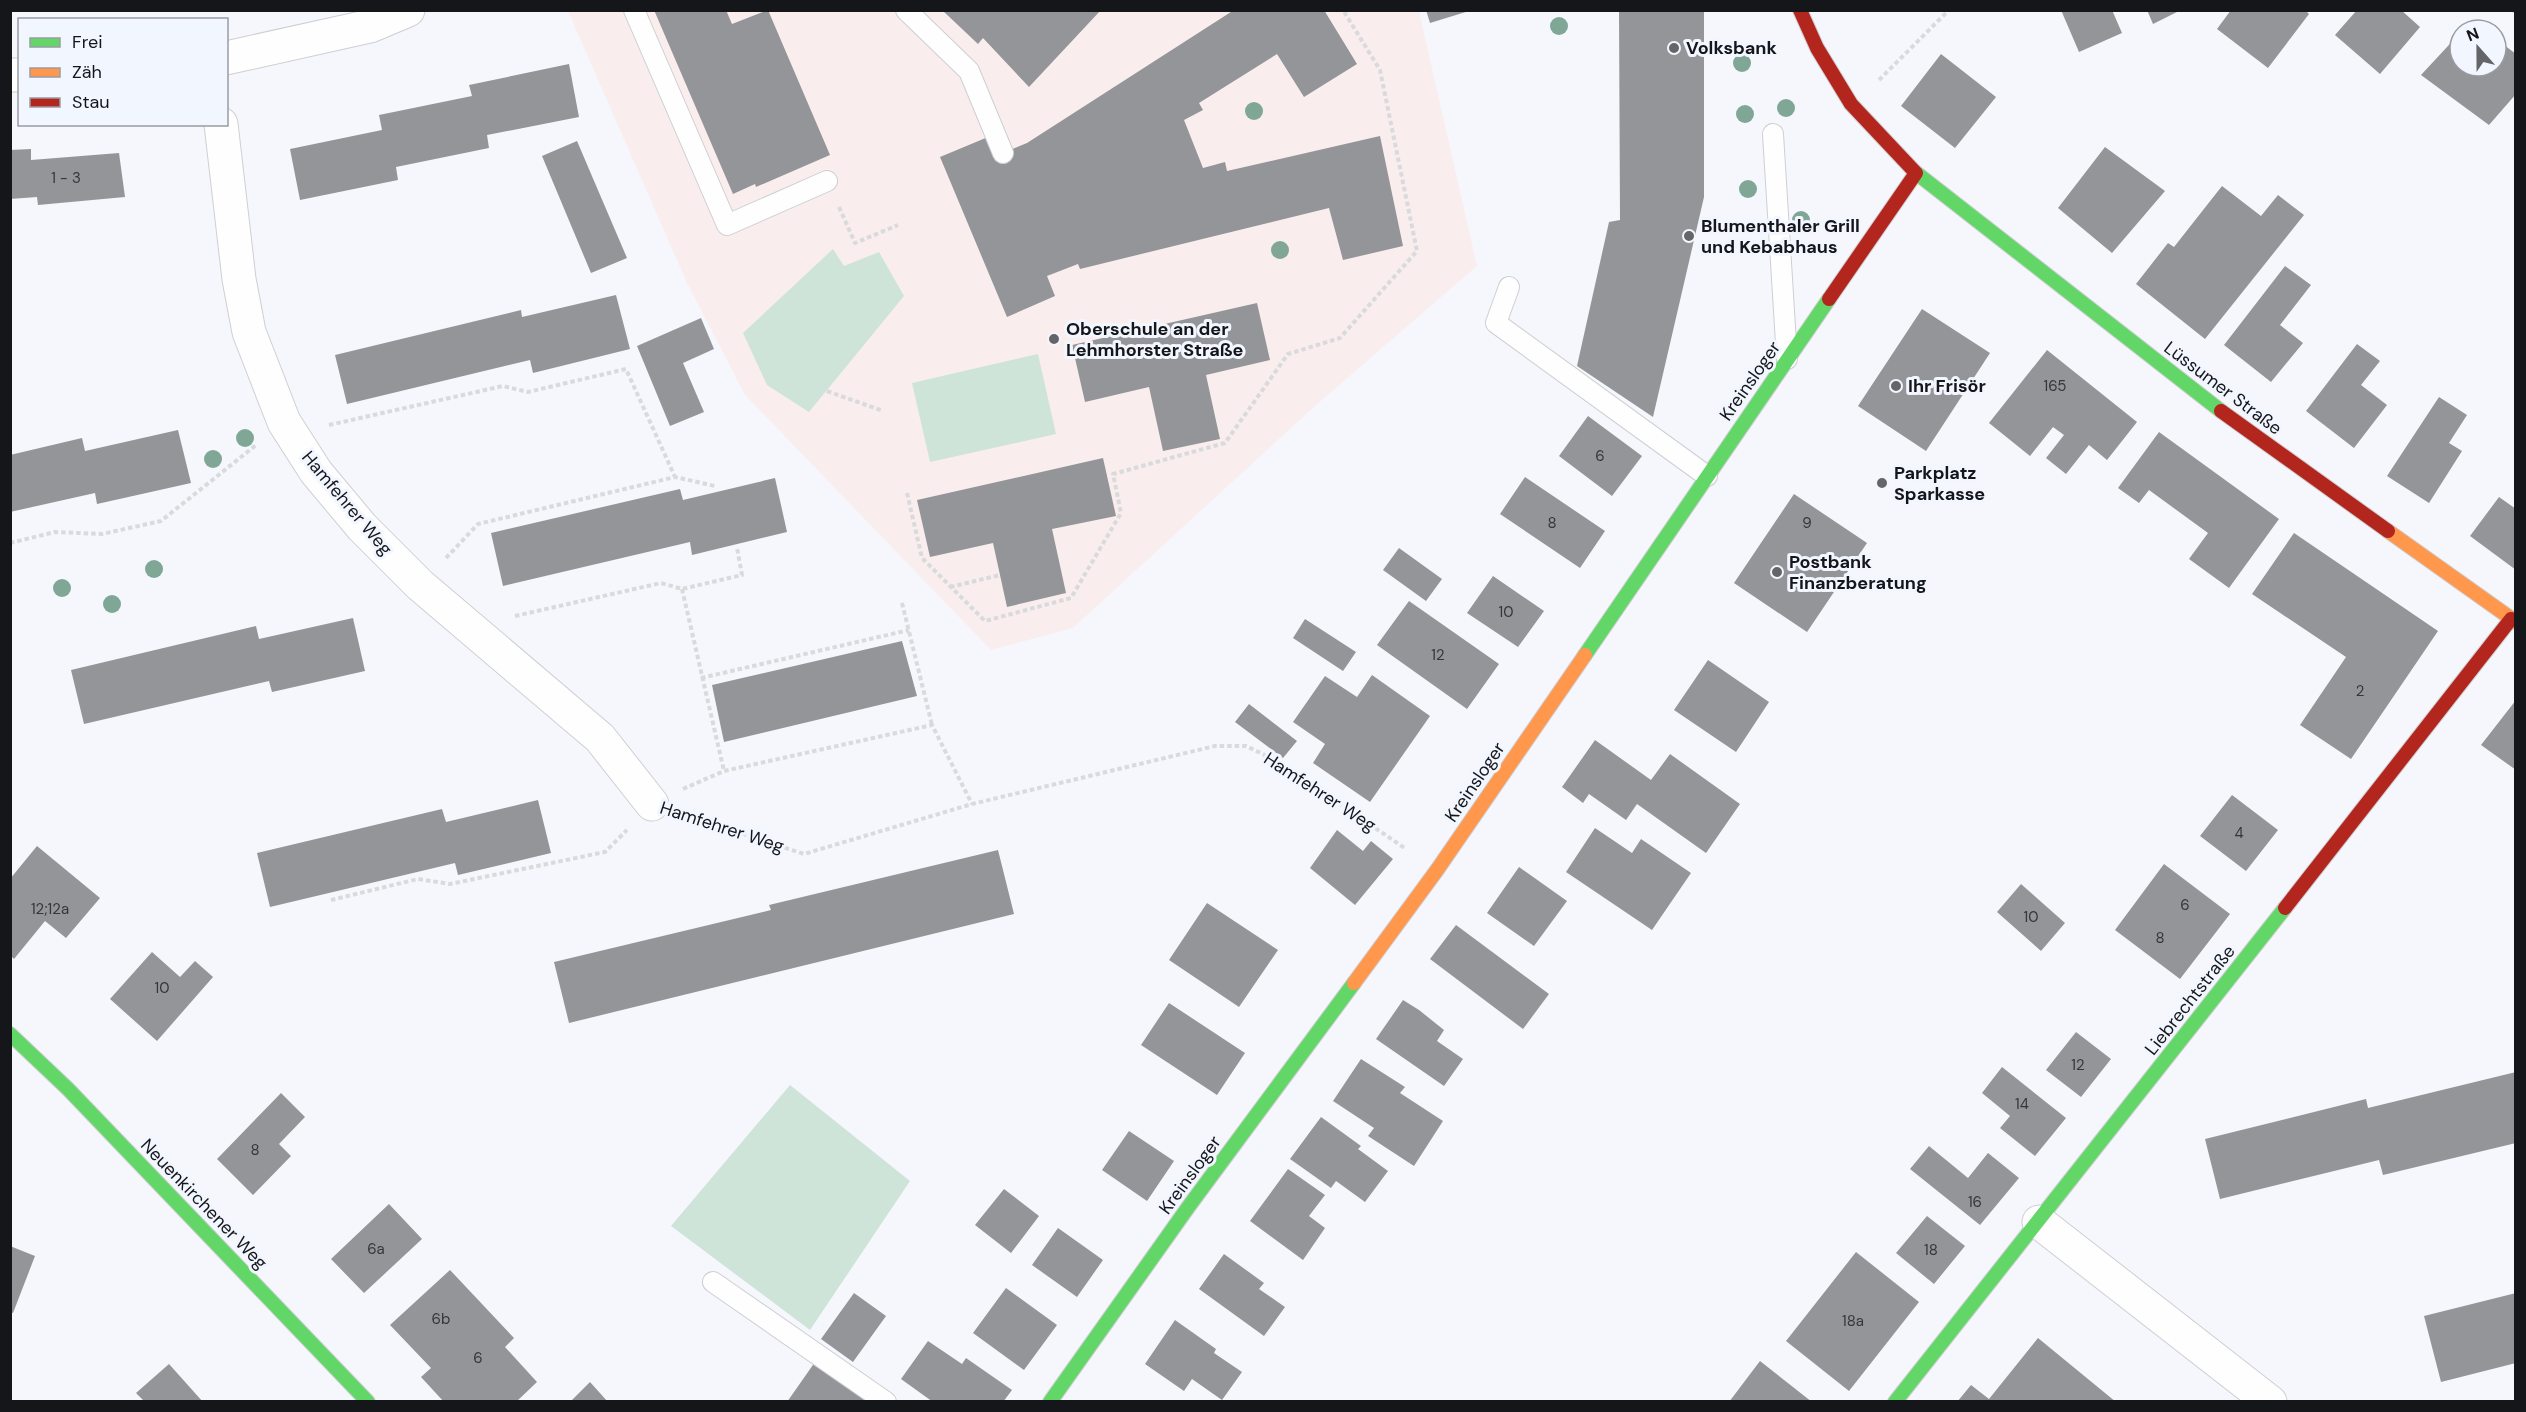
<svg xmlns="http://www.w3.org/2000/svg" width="2526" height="1412" font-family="'DM Sans',sans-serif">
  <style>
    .education { fill: #f9eeed }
    .green { fill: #cee4d9 }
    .building { fill: #949598 }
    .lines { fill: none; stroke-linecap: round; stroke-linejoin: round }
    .lane-casing { stroke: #cecfd3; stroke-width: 22 }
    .street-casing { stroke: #cecfd3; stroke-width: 35 }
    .fast-casing { stroke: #cecfd3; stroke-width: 16 }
    .slow-casing { stroke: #cecfd3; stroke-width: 16 }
    .jam-casing { stroke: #cecfd3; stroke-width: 16 }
    .path { stroke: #d9dadc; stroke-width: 4; stroke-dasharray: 4.5 3; stroke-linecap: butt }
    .lane { stroke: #fefeff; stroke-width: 20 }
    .street { stroke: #fefeff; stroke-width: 33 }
    .fast { stroke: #63d668; stroke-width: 14 }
    .slow { stroke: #ff974d; stroke-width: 14 }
    .jam { stroke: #b3261e; stroke-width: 14 }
    .tree { fill: #80a696 }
    .poi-dot { fill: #636569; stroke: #f2f6ff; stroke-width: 2 }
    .labels { text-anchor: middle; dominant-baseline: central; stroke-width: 6; stroke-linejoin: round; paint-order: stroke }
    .number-label { font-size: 15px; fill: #35363a }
    .poi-label { font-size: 18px; font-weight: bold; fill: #15161a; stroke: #f2f6ff; text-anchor: start }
    .street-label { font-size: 18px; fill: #15161a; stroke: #f2f6ff }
  </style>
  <rect width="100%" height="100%" fill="#f5f7fc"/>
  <!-- education -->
  <path class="education" d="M 568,11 L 1419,11 L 1477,266 L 1315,406 L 1073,628 L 991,650 L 745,395 L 687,283 Z"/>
  <!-- green -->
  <path class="green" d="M 833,249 L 844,266 L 879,252 L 904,296 L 809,412 L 767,385 L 743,333 Z
    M 1038,354 L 1056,434 L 930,462 L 912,383 Z
    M 790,1085 L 910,1181 L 810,1330 L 671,1226 Z"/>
  <!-- building -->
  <path class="building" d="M 654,10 L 726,10 L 732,24 L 768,10 L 830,155 L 756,187 L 755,184 L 733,194 Z
    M 942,10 L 1101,10 L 1029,87 L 983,38 L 978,44 Z
    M 1234,10 L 1324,10 L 1357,64 L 1304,97 L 1277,54 L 1199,103 L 1203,110 L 1184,120 L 1203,168 L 1225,162 L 1227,171 L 1380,136 L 1403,246 L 1343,260 L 1329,208 L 1080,269 L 1078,264 L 1047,276 L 1055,296 L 1007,317 L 940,157 L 988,137 L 995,156 L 1027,143 Z
    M 1426,10 L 1469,10 L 1469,11 L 1430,23 Z
    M 1619,10 L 1704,10 L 1704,197 L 1653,417 L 1577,366 L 1609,222 L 1620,220 Z
    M 2061,10 L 2112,10 L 2122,33 L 2079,52 Z
    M 2147,10 L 2181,10 L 2153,24 Z
    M 2231,10 L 2305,10 L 2309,14 L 2268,68 L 2217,29 Z
    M 2357,10 L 2401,10 L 2420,27 L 2380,74 L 2335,35 Z
    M 2472,20 L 2485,30 L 2463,30 Z
    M 2460,33 L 2460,66 L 2496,66 L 2496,39 L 2516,54 L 2516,94 L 2489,125 L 2421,75 Z
    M 1941,54 L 1996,97 L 1955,148 L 1901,106 Z
    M 569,64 L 579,117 L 487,135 L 489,148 L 396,167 L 398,180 L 300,200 L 290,149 L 382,130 L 379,115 L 472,96 L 469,85 Z
    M 577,141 L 627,258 L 591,273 L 542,156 Z
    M 2105,147 L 2165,191 L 2112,253 L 2058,208 Z
    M 31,149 L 31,160 L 119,153 L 125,197 L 38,205 L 37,197 L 10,199 L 10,150 Z
    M 2222,186 L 2261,216 L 2278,195 L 2304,215 L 2205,339 L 2136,284 L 2168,243 L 2174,247 Z
    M 2285,266 L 2311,285 L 2280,325 L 2303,343 L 2271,382 L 2224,345 Z
    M 616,295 L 630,349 L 533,373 L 530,360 L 347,404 L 335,355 L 521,310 L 522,317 Z
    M 1257,303 L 1270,360 L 1206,375 L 1220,439 L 1163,451 L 1149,387 L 1085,402 L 1072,345 Z
    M 1922,309 L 1990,353 L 1926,451 L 1858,406 Z
    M 701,318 L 714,349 L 683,363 L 704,412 L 670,426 L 637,346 Z
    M 2357,344 L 2380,361 L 2361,385 L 2387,405 L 2354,448 L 2306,411 Z
    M 2047,350 L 2137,422 L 2107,460 L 2089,445 L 2066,474 L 2046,458 L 2064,435 L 2053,427 L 2030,456 L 1989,423 Z
    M 2439,397 L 2467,415 L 2449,443 L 2462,451 L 2429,503 L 2387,476 Z
    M 1588,416 L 1642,456 L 1612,496 L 1559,456 Z
    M 178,430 L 191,483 L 97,504 L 95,493 L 10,512 L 10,455 L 82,438 L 85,451 Z
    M 2159,432 L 2279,519 L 2229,588 L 2189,559 L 2208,533 L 2149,490 L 2139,503 L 2118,488 Z
    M 1103,458 L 1116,516 L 1052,529 L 1066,593 L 1007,607 L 993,543 L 930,557 L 917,500 Z
    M 1525,477 L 1605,531 L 1580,568 L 1500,514 Z
    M 775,478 L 787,532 L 692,555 L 690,542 L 503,586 L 491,533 L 680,489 L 683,500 Z
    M 1794,494 L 1867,543 L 1807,632 L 1734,583 Z
    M 2499,497 L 2516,509 L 2516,570 L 2470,536 Z
    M 2294,533 L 2438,631 L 2351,759 L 2300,725 L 2346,657 L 2252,594 Z
    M 1399,548 L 1442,579 L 1426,601 L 1383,570 Z
    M 1493,576 L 1544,611 L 1518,647 L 1467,613 Z
    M 1409,601 L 1499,664 L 1467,709 L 1377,645 Z
    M 353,618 L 365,671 L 272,692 L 269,681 L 84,724 L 71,670 L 256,626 L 259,639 Z
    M 1305,619 L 1356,652 L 1343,671 L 1293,638 Z
    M 902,641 L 917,696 L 724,742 L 712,685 Z
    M 1708,660 L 1769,702 L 1736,752 L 1674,710 Z
    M 1372,675 L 1430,716 L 1370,802 L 1313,763 L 1325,744 L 1293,722 L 1325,676 L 1357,697 Z
    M 2516,700 L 2516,770 L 2481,745 Z
    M 1249,704 L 1297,741 L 1283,758 L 1235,722 Z
    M 1595,740 L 1651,780 L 1670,754 L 1740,804 L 1706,853 L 1637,804 L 1626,820 L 1589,794 L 1583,803 L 1562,787 Z
    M 2232,795 L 2278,830 L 2246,871 L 2200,836 Z
    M 538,800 L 551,853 L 458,875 L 455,863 L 270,907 L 257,853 L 442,809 L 446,822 Z
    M 1595,828 L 1632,853 L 1641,839 L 1691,873 L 1652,930 L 1566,872 Z
    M 1337,830 L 1363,851 L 1371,841 L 1393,859 L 1355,905 L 1310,868 Z
    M 37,846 L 100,898 L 66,938 L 45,921 L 14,959 L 10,955 L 10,879 Z
    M 998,850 L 1014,914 L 569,1023 L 554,962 L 771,910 L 769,905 Z
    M 2164,864 L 2230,914 L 2180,979 L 2115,930 Z
    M 1519,867 L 1567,901 L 1534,946 L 1487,913 Z
    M 2021,884 L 2065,923 L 2041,951 L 1997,912 Z
    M 1207,903 L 1278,950 L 1239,1007 L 1169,960 Z
    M 1456,925 L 1549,994 L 1523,1029 L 1430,959 Z
    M 152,952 L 180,977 L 195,961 L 213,977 L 157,1041 L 110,999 Z
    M 1403,1000 L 1419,1010 L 1444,1030 L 1437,1041 L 1463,1059 L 1444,1086 L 1376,1039 Z
    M 1169,1003 L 1245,1053 L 1217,1095 L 1141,1045 Z
    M 2076,1032 L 2111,1059 L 2081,1097 L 2046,1070 Z
    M 1361,1059 L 1405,1087 L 1400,1093 L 1443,1121 L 1414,1166 L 1368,1136 L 1374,1128 L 1333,1101 Z
    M 2002,1067 L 2066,1118 L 2035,1156 L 2000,1128 L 2010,1116 L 1982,1093 Z
    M 2516,1072 L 2516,1143 L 2383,1175 L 2379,1160 L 2220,1199 L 2205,1139 L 2366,1099 L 2368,1108 Z
    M 281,1093 L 305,1117 L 279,1144 L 291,1156 L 253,1195 L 217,1159 Z
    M 1321,1117 L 1361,1146 L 1358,1149 L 1388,1171 L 1365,1202 L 1336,1181 L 1331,1188 L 1290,1159 Z
    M 1129,1131 L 1174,1161 L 1147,1201 L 1102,1170 Z
    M 1929,1146 L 1968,1178 L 1988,1153 L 2019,1178 L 1980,1225 L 1910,1169 Z
    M 1288,1169 L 1325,1195 L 1309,1216 L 1325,1228 L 1303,1260 L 1250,1221 Z
    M 1004,1189 L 1039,1216 L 1011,1253 L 975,1225 Z
    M 389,1204 L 422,1239 L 364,1293 L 331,1259 Z
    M 1927,1216 L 1965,1246 L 1934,1284 L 1896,1253 Z
    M 1058,1228 L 1103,1260 L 1077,1297 L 1032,1265 Z
    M 10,1246 L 35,1256 L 13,1313 L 10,1312 Z
    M 1856,1252 L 1919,1302 L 1849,1391 L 1786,1341 Z
    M 1224,1254 L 1264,1283 L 1259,1289 L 1285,1307 L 1264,1336 L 1199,1289 Z
    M 450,1270 L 514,1338 L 505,1347 L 537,1382 L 516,1402 L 444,1402 L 421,1377 L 431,1368 L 390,1325 Z
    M 1006,1288 L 1057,1325 L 1024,1370 L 973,1333 Z
    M 854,1293 L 886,1316 L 853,1362 L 821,1339 Z
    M 2516,1293 L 2516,1363 L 2441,1382 L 2424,1316 Z
    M 1175,1320 L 1216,1349 L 1214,1353 L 1242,1372 L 1222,1400 L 1192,1379 L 1184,1391 L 1145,1364 Z
    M 2038,1338 L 2116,1402 L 1957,1402 L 1971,1385 L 1989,1399 Z
    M 928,1341 L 962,1364 L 966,1358 L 1012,1390 L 1003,1402 L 933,1402 L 901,1379 Z
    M 1760,1361 L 1812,1402 L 1729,1402 Z
    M 815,1362 L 870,1402 L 787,1402 Z
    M 169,1364 L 203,1402 L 145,1402 L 136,1393 Z
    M 590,1382 L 608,1402 L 570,1402 Z"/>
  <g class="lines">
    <!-- lane casing -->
    <g class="lane-casing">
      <path id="lane" d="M 634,10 L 727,225 L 827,181
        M 906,10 L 969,71 L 1003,153
        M 1773,134 L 1787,359
        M 1509,287 L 1496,323 L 1707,476
        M 713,1282 L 886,1402"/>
    </g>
    <!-- street casing -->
    <g class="street-casing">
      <path id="street" d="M 226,58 L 370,26 L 408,10
        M 10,75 L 20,75
        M 221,124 L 239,279 L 249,332 L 284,422 L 316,472 L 362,527 L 420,585 L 600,738 L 652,804
        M 2039,1222 L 2270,1402"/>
    </g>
    <!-- fast casing -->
    <g class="fast-casing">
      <path id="fast" d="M 1915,172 L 2221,411
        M 1585,655 L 1829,299
        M 10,1034 L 68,1089 L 368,1402
        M 1050,1402 L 1189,1206 L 1354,983
        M 1895,1402 L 2285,908"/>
    </g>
    <!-- slow casing -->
    <g class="slow-casing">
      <path id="slow" d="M 2388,531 L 2516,622
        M 1354,983 L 1437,870 L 1585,655"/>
    </g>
    <!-- jam casing -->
    <g class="jam-casing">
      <path id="jam" d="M 1800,10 L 1817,48 L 1851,104 L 1915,172
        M 1829,299 L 1916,173
        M 2221,411 L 2388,531
        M 2285,908 L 2511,619"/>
    </g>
    <!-- path -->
    <path class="path" d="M 2513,10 L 2516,13
      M 1879,80 L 1949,10
      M 839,207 L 855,243 L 898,225
      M 827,391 L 883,411
      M 329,425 L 503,386 L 528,392 L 626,369 L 675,477
      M 907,493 L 922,558 L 985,621 L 1071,598 L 1121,513 L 1113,474 L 1225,443 L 1288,354 L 1340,338 L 1417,251 L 1380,70 L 1343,10
      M 10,543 L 55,532 L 102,534 L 161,521 L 256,445
      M 446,558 L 478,524 L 675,477 L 715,486
      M 950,587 L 1000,575
      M 682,589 L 724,771
      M 902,603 L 932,725
      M 515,616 L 661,583 L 682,589 L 742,575 L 737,548
      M 701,678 L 909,630
      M 683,789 L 724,771 L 932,725 L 972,804
      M 685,815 L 804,854 L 972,804 L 1215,746 L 1246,746 L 1277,761 L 1406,849
      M 331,900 L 418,879 L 450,884 L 605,852 L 627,830"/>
    <!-- lane -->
    <use href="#lane" class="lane"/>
    <!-- street -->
    <use href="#street" class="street"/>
    <!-- fast -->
    <use href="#fast" class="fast"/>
    <!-- slow -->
    <use href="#slow" class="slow"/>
    <!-- jam -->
    <use href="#jam" class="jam"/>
  </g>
  <!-- trees -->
  <g class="tree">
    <circle cx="1559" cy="26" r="9"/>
    <circle cx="1742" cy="63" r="9"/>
    <circle cx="1786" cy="108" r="9"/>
    <circle cx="1254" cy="111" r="9"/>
    <circle cx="1745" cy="114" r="9"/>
    <circle cx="1748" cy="189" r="9"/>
    <circle cx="1801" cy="220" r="9"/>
    <circle cx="1280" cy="250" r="9"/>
    <circle cx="245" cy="438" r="9"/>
    <circle cx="213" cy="459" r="9"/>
    <circle cx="154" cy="569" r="9"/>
    <circle cx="62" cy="588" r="9"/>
    <circle cx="112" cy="604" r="9"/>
  </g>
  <!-- markers -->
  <g class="poi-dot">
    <circle cx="1674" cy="48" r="6"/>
    <circle cx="1689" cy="236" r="6"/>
    <circle cx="1054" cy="339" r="6"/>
    <circle cx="1896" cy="386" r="6"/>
    <circle cx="1882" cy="483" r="6"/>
    <circle cx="1777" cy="572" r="6"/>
  </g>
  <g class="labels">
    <!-- number labels -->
    <g class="number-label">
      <text x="66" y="178">1 - 3</text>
      <text x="2055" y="386">165</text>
      <text x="1600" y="456">6</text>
      <text x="1552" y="523">8</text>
      <text x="1807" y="523">9</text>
      <text x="1506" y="612">10</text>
      <text x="1438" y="655">12</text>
      <text x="2360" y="691">2</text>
      <text x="2239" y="833">4</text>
      <text x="2185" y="905">6</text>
      <text x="50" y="909">12;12a</text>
      <text x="2031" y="917">10</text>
      <text x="2160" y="938">8</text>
      <text x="162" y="988">10</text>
      <text x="2078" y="1065">12</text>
      <text x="2022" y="1104">14</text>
      <text x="255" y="1150">8</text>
      <text x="1975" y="1202">16</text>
      <text x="376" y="1249">6a</text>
      <text x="1931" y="1250">18</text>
      <text x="441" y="1319">6b</text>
      <text x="1853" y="1321">18a</text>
      <text x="478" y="1358">6</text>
    </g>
    <!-- poi labels -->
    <g class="poi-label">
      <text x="1686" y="48">Volksbank</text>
      <text x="1701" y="226">Blumenthaler Grill<tspan x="1701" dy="21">und Kebabhaus</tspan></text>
      <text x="1066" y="329">Oberschule an der<tspan x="1066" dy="21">Lehmhorster Straße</tspan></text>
      <text x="1908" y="386">Ihr Frisör</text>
      <text x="1894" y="473">Parkplatz<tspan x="1894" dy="21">Sparkasse</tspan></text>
      <text x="1789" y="562">Postbank<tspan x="1789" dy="21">Finanzberatung</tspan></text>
    </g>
    <!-- street labels -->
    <g class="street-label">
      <text transform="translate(1750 381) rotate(-55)">Kreinsloger</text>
      <text transform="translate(2223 388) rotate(37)">Lüssumer Straße</text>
      <text transform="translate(347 503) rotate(50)">Hamfehrer Weg</text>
      <text transform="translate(1475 782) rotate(-56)">Kreinsloger</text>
      <text transform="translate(1320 792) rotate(33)">Hamfehrer Weg</text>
      <text transform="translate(722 827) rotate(18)">Hamfehrer Weg</text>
      <text transform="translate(2190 1000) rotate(-52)">Liebrechtstraße</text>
      <text transform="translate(1190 1175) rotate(-54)">Kreinsloger</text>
      <text transform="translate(204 1204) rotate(46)">Neuenkirchener Weg</text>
    </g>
  </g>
  <!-- border -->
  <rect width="2526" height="1412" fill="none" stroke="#15161a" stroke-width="24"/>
  <!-- legend -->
  <rect x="18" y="18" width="210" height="108" fill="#f2f6ff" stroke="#9a9ca3" stroke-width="1.5"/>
  <rect x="30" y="38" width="30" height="9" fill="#63d668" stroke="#9a9ca3" stroke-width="1.5"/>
  <text x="72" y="48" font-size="18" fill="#15161a">Frei</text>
  <rect x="30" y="68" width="30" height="9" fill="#ff974d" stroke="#9a9ca3" stroke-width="1.5"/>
  <text x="72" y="78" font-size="18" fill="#15161a">Zäh</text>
  <rect x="30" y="98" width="30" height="9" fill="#b3261e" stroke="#9a9ca3" stroke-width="1.5"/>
  <text x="72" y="108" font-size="18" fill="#15161a">Stau</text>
  <!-- north arrow -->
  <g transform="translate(2478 48) rotate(339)"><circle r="28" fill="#f2f6ff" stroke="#9a9ca3" stroke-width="1.5"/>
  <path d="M0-4.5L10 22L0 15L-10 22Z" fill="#636569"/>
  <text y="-9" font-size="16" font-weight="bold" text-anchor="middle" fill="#15161a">N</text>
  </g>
</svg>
